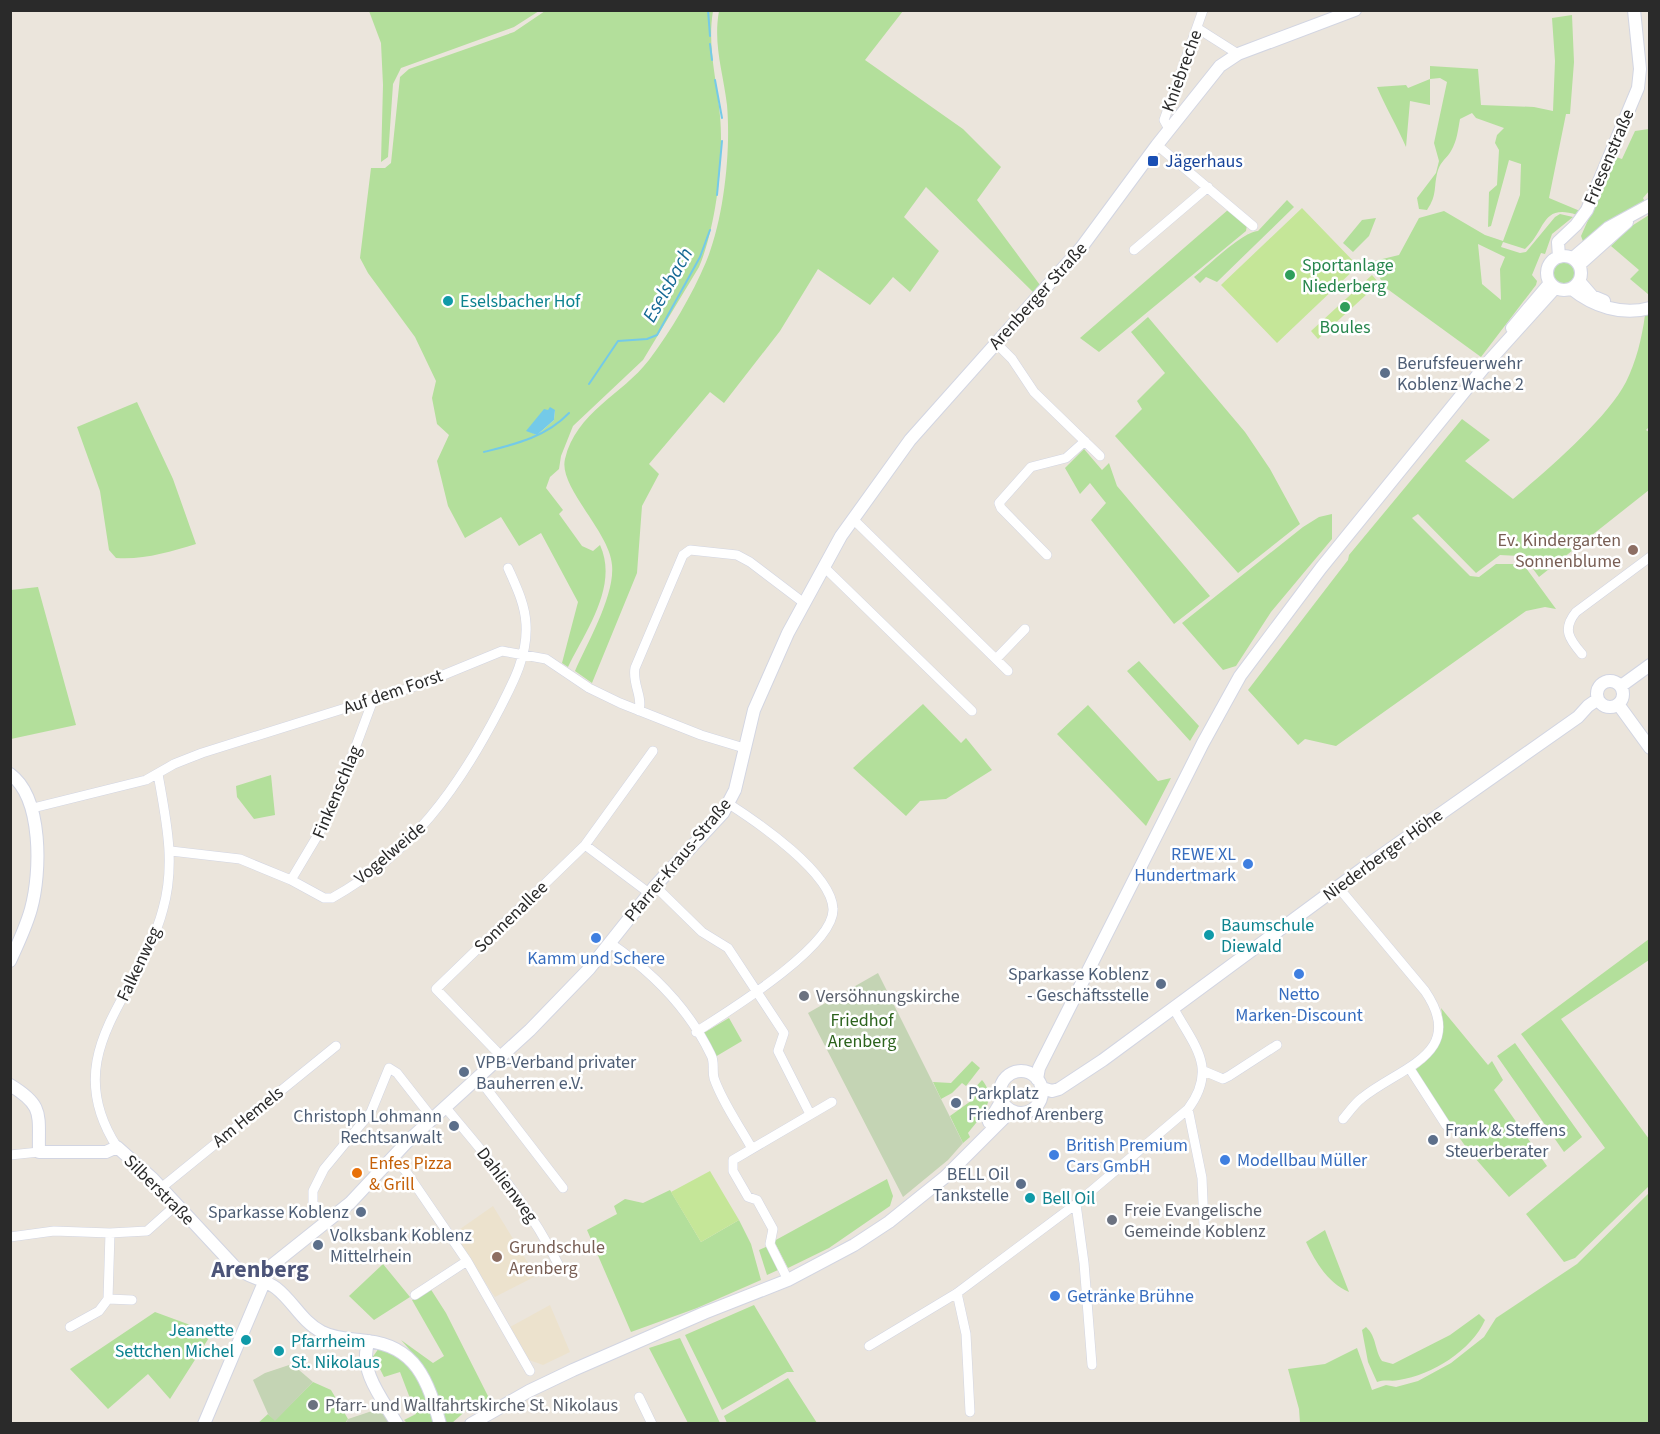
<svg xmlns="http://www.w3.org/2000/svg" width="1660" height="1434" font-family="'Source Sans 3',sans-serif">
  <style>
    .education { fill: #ece2cd }
    .green { fill: #b3df9b; fill-rule: evenodd }
    .cemetery { fill: #c4d4b4 }
    .pitch { fill: #c5e698 }
    .water { fill: #74cae8 }
    .lines { fill: none; stroke-linecap: round; stroke-linejoin: round }
    .stream { stroke: #74cae8; stroke-width: 2 }
    .street-casing { stroke: #d2d5e2; stroke-width: 10 }
    .secondary-casing { stroke: #d2d5e2; stroke-width: 14 }
    .street { stroke: #fff; stroke-width: 9 }
    .secondary { stroke: #fff; stroke-width: 12 }
    .transit-dot { fill: #1a4fb4; stroke: #fff; stroke-width: 2 }
    .leisure-dot { fill: #2e9e5b; stroke: #fff; stroke-width: 2 }
    .culture-dot { fill: #0f9aa8; stroke: #fff; stroke-width: 2 }
    .service-dot { fill: #5c6f8a; stroke: #fff; stroke-width: 2 }
    .education-dot { fill: #8d6e63; stroke: #fff; stroke-width: 2 }
    .shop-dot { fill: #3f7fe0; stroke: #fff; stroke-width: 2 }
    .worship-dot { fill: #6b7280; stroke: #fff; stroke-width: 2 }
    .food-dot { fill: #e8710a; stroke: #fff; stroke-width: 2 }
    .labels { text-anchor: middle; dominant-baseline: central; stroke-width: 5; stroke-linejoin: round; paint-order: stroke }
    .street-label { font-size: 18px; fill: #2a2a2a; stroke: #fff }
    .transit-label { font-size: 18px; fill: #164399; stroke: #fff; text-anchor: start }
    .leisure-label { font-size: 18px; fill: #27864d; stroke: #fff; text-anchor: start }
    .culture-label { font-size: 18px; fill: #0d838f; stroke: #fff; text-anchor: start }
    .service-label { font-size: 18px; fill: #4e5e75; stroke: #fff; text-anchor: start }
    .education-label { font-size: 18px; fill: #785e54; stroke: #fff; text-anchor: end }
    .shop-label { font-size: 18px; fill: #366cbe; stroke: #fff; text-anchor: start }
    .worship-label { font-size: 18px; fill: #5b616d; stroke: #fff; text-anchor: start }
    .park-label { font-size: 18px; fill: #2c631d; stroke: #fff }
    .food-label { font-size: 18px; fill: #c56008; stroke: #fff; text-anchor: start }
    .water-label { font-size: 20px; font-style: italic; fill: #146894; stroke: #fff }
    .district-label { font-size: 24px; font-weight: bold; fill: #4c5478; stroke: #fff }
  </style>
  <rect width="100%" height="100%" fill="#ebe5dc"/>
  <!-- education -->
  <path class="education" d="M 493,1206 L 536,1276 L 495,1297 L 453,1234 Z
    M 550,1305 L 570,1352 L 543,1365 L 529,1360 L 510,1327 Z"/>
  <!-- green -->
  <path class="green" d="M 369,11 L 539,11 L 514,27 L 401,68 L 393,84 L 388,157 L 381,162 L 383,85 L 381,43 Z
    M 545,11 L 713,11 C 707,47 717,80 720,116 C 724,160 716,227 699,267 L 643,360 L 573,426 L 561,456 L 559,469 L 550,477 L 546,488 L 563,510 L 559,514 L 582,546 L 593,551 L 600,545 C 619,586 585,632 568,667 L 562,663 L 578,602 L 541,533 L 519,546 L 501,517 L 465,538 L 448,506 L 437,461 L 449,435 L 437,424 L 432,398 L 436,381 L 415,337 L 368,273 L 360,258 L 371,168 L 385,168 L 391,163 L 400,77 L 409,69 L 514,32 ZM 548,410 L 555,410 L 554,420 L 537,435 L 529,431 Z
    M 719,11 L 903,11 L 865,60 L 963,129 L 1001,167 L 977,200 L 1040,285 L 1034,293 L 926,187 L 904,217 L 939,251 L 910,292 L 893,277 L 870,305 L 818,269 L 780,331 L 724,403 L 710,392 L 649,464 L 659,474 L 642,506 L 637,573 L 592,683 L 575,671 C 587,643 615,596 612,565 C 610,532 558,487 565,459 C 576,412 622,395 649,360 C 671,331 692,295 706,262 C 724,219 731,151 727,105 C 723,71 713,45 719,11 Z
    M 1572,15 L 1574,62 L 1570,114 L 1566,114 L 1549,198 L 1580,211 L 1577,215 C 1541,203 1546,231 1525,249 L 1503,242 L 1501,247 L 1520,253 L 1526,252 L 1555,217 L 1560,214 L 1573,217 L 1552,234 L 1545,254 L 1541,253 L 1532,275 L 1537,281 L 1536,285 L 1481,357 L 1386,288 L 1370,262 L 1399,255 L 1419,218 L 1444,211 L 1485,235 L 1503,241 L 1520,195 L 1521,164 L 1509,160 L 1491,226 L 1488,227 L 1489,192 L 1497,185 L 1499,150 L 1495,143 L 1497,135 L 1504,128 L 1476,118 L 1472,113 L 1460,119 C 1458,130 1457,141 1451,151 C 1447,158 1441,161 1438,170 C 1433,187 1438,194 1427,210 L 1419,209 L 1417,198 L 1436,173 L 1439,161 L 1434,143 L 1447,82 L 1440,78 L 1430,79 L 1430,105 L 1410,101 L 1406,147 C 1397,126 1386,108 1377,87 L 1406,85 L 1408,88 L 1430,79 L 1430,66 L 1478,69 L 1481,105 L 1534,107 L 1553,111 L 1555,61 L 1552,18 ZM 1478,244 L 1505,257 L 1500,269 L 1501,300 L 1482,284 Z
    M 1649,129 L 1649,191 L 1643,198 L 1645,202 L 1584,244 L 1581,236 L 1616,157 L 1622,159 L 1635,131 Z
    M 1287,200 L 1294,207 L 1217,282 L 1206,277 L 1200,283 L 1194,277 C 1208,266 1242,232 1258,231 Z
    M 1229,209 L 1247,225 L 1246,231 L 1099,352 L 1080,338 Z
    M 1649,215 L 1649,295 L 1630,279 L 1639,270 L 1611,246 L 1630,227 Z
    M 1376,218 L 1369,236 L 1353,252 L 1343,243 L 1362,220 Z
    M1553 273a11 11 0 1 1 22 0a11 11 0 1 1-22 0Z
    M 1649,314 L 1650,426 L 1646,430 L 1649,432 L 1649,490 L 1539,577 L 1522,554 L 1519,556 L 1500,555 L 1476,573 L 1418,514 L 1412,518 L 1470,576 L 1479,577 L 1496,564 L 1523,564 L 1556,609 L 1545,607 L 1526,611 L 1336,746 L 1305,739 L 1298,745 L 1248,690 L 1348,560 L 1349,555 L 1462,419 L 1490,440 L 1465,461 L 1513,499 C 1545,472 1607,419 1626,382 C 1636,362 1642,338 1645,315 Z
    M 1148,317 L 1245,432 L 1270,469 L 1300,524 L 1238,573 L 1115,436 L 1142,409 L 1137,401 L 1165,373 L 1131,332 Z
    M 137,402 L 173,479 L 196,544 C 169,552 144,560 116,558 L 109,550 L 100,491 L 77,427 Z
    M 1084,449 L 1102,470 L 1109,463 L 1117,486 L 1210,596 L 1174,624 L 1091,520 L 1106,503 L 1090,483 L 1080,494 L 1065,468 Z
    M 1332,514 L 1332,539 L 1271,612 L 1236,666 L 1223,670 L 1182,623 L 1303,527 L 1319,517 Z
    M 38,587 L 76,725 L 11,739 L 11,590 Z
    M 1139,661 L 1199,726 L 1190,741 L 1127,671 Z
    M 923,704 L 961,743 L 966,738 L 992,770 L 946,799 L 920,801 L 906,816 L 853,768 Z
    M 1088,705 L 1158,781 L 1171,778 L 1146,826 L 1057,734 Z
    M 271,775 L 275,815 L 254,819 L 237,797 L 236,786 Z
    M 1649,939 L 1649,960 L 1561,1019 L 1649,1139 L 1649,1186 L 1575,1258 L 1564,1262 L 1526,1214 L 1605,1148 L 1521,1034 Z
    M 1441,1008 L 1488,1065 L 1492,1061 L 1503,1080 L 1494,1090 L 1547,1166 L 1509,1197 L 1468,1150 L 1415,1074 L 1415,1070 C 1438,1055 1446,1033 1441,1008 Z
    M 729,1018 L 742,1041 L 715,1057 L 702,1034 Z
    M 1515,1043 L 1582,1137 L 1564,1152 L 1497,1056 Z
    M 972,1061 L 980,1068 L 966,1086 L 962,1083 L 952,1093 L 941,1099 L 933,1082 L 951,1083 Z
    M 982,1080 C 999,1100 980,1117 968,1133 L 970,1137 L 963,1143 L 950,1116 L 975,1098 L 971,1092 Z
    M 887,1179 L 893,1196 L 890,1206 L 829,1248 L 788,1268 L 774,1241 Z
    M 670,1190 L 701,1242 L 739,1220 L 751,1244 L 761,1280 L 697,1308 L 631,1332 L 587,1230 L 617,1214 L 614,1206 L 625,1199 L 643,1203 Z
    M 1649,1193 L 1649,1423 L 1300,1423 L 1299,1409 L 1288,1369 L 1325,1364 L 1357,1348 L 1372,1390 L 1386,1385 L 1396,1387 L 1418,1381 L 1451,1363 L 1484,1337 L 1496,1318 L 1577,1264 Z
    M 1325,1230 L 1349,1292 C 1327,1282 1316,1263 1306,1242 Z
    M 768,1246 L 778,1270 L 767,1275 L 759,1250 Z
    M 383,1264 L 410,1297 L 374,1320 L 349,1296 Z
    M 430,1288 L 446,1313 L 489,1398 L 470,1407 L 452,1423 L 443,1423 C 433,1384 429,1371 401,1340 L 433,1363 L 444,1356 L 412,1300 Z
    M 754,1305 L 794,1372 L 787,1372 L 722,1410 L 685,1335 Z
    M 155,1312 L 212,1333 L 170,1399 L 148,1374 L 108,1409 L 70,1369 Z
    M 1479,1314 L 1485,1320 C 1472,1350 1432,1375 1399,1380 C 1391,1382 1386,1379 1377,1382 L 1368,1362 L 1362,1330 L 1366,1327 C 1377,1337 1374,1349 1382,1361 L 1393,1364 L 1450,1335 Z
    M 680,1338 L 720,1423 L 688,1423 L 649,1348 Z
    M 379,1348 C 415,1357 425,1393 436,1423 L 407,1423 L 404,1420 L 416,1414 L 400,1372 L 384,1377 L 379,1367 L 374,1369 L 372,1358 Z
    M 788,1378 L 817,1423 L 727,1423 L 724,1416 Z
    M 313,1382 L 331,1390 L 348,1419 L 345,1423 L 257,1424 L 268,1414 L 275,1420 Z"/>
  <!-- cemetery -->
  <path class="cemetery" d="M 878,973 L 963,1143 L 948,1160 L 903,1197 L 808,1013 Z
    M 292,1364 L 313,1382 L 275,1421 L 268,1414 L 253,1380 L 265,1373 Z
    M 381,1408 L 391,1424 L 345,1424 L 348,1419 Z"/>
  <!-- pitch -->
  <path class="pitch" d="M 1302,208 L 1358,266 L 1277,343 L 1221,285 Z
    M 1372,275 L 1379,283 L 1318,339 L 1311,331 Z
    M 710,1171 L 739,1220 L 701,1242 L 671,1192 Z"/>
  <!-- water -->
  <path class="water" d="M 550,407 L 555,410 L 554,420 L 537,435 L 526,431 L 544,409 L 548,410 Z"/>
  <g class="lines">
    <!-- stream -->
    <path class="stream" d="M 708,10 L 710,36
      M 710,44 L 712,60
      M 715,80 L 722,118
      M 717,195 L 722,141
      M 589,384 L 618,341 L 647,339 L 657,335 L 700,257 L 710,230
      M 484,452 C 516,444 546,437 569,413"/>
    <!-- street casing -->
    <g class="street-casing">
      <path id="street" d="M 1197,28 L 1238,54
        M 1169,129 L 1164,120 L 1203,10
        M 1157,145 L 1253,226
        M 1134,250 L 1208,187
        M 996,343 L 1012,359 L 1034,392 L 1100,456
        M 853,519 L 1008,671
        M 1047,555 L 1001,508 L 999,503 L 1031,467 L 1066,458 L 1085,441
        M 824,567 L 972,711
        M 1582,654 C 1569,639 1562,629 1576,612 L 1650,557
        M 996,659 L 1025,629
        M 639,711 C 643,696 632,684 635,668 L 683,555 L 690,550 L 737,555 L 750,562 L 804,603
        M 33,808 L 146,780 L 174,764 L 202,753 L 419,685 L 502,651 L 546,659 L 589,688 L 620,703 L 701,735 L 744,748
        M 171,851 L 240,859 L 291,880 L 324,898 L 332,898 C 411,854 458,789 499,710 C 513,683 528,655 526,624 C 525,604 516,586 508,568
        M 291,880 L 331,813 L 373,700
        M 655,886 L 702,932 L 728,948 L 784,1033 L 778,1051 L 810,1114
        M 1338,887 L 1425,991 C 1468,1054 1400,1067 1362,1098 C 1355,1103 1349,1112 1343,1119
        M 649,893 L 585,845 L 653,751
        M 610,943 C 651,971 689,1009 711,1055 C 715,1062 712,1070 714,1078 C 722,1102 739,1125 751,1147
        M 696,1032 C 727,1012 835,946 833,909 C 832,873 757,822 729,804
        M 502,1057 L 436,989 L 585,845
        M 1410,1069 L 1446,1125
        M 1204,1071 L 1223,1079 L 1229,1076 L 1277,1045
        M 479,1079 L 563,1188
        M 446,1108 C 488,1158 531,1207 560,1268
        M 1188,1109 L 1202,1178 L 1204,1225
        M 117,1147 C 56,1052 140,997 163,909 C 176,863 166,820 158,774
        M 10,1155 L 39,1152
        M 391,1158 L 405,1170 L 467,1261 L 530,1371
        M 161,1188 L 336,1046
        M 1076,1204 L 1084,1263 L 1092,1365
        M 329,1221 L 313,1203 L 313,1191 L 324,1169 L 371,1112 L 389,1068 L 397,1073 L 433,1119
        M 10,1237 L 54,1231 L 110,1233 L 147,1231 L 175,1206
        M 788,1280 L 770,1244 L 773,1229 L 757,1200 L 748,1197 L 733,1171 L 733,1160 L 832,1102
        M 957,1293 L 966,1334 L 970,1412
        M 415,1295 L 467,1261
        M 108,1299 L 132,1300
        M 70,1327 L 99,1311 L 108,1299 L 110,1233
        M 869,1346 L 957,1293 L 1076,1204 L 1188,1109 C 1219,1067 1193,1045 1173,1007
        M 639,1397 L 652,1424"/>
    </g>
    <!-- secondary casing -->
    <g class="secondary-casing">
      <path id="secondary" d="M1547 273a17 17 0 1 1 34 0a17 17 0 1 1-34 0Z
        M 1559,257 L 1558,242 L 1576,225 L 1587,210 L 1638,88 L 1640,69 L 1634,10
        M 1573,258 L 1608,228 L 1650,205
        M 1579,265 L 1627,222
        M 1579,281 L 1592,296 L 1604,301
        M 1572,289 C 1593,306 1622,316 1650,308
        M 1512,328 L 1550,283
        M1597 694a13 13 0 1 1 26 0a13 13 0 1 1-26 0Z
        M 1621,686 L 1650,665
        M 1618,704 L 1650,748
        M 10,774 C 43,798 41,873 31,909 C 26,927 18,944 10,961
        M1000 1092a21 21 0 1 1 42 0a21 21 0 1 1-42 0Z
        M 1037,1079 L 1039,1068 L 1203,743 L 1240,676 L 1321,568 L 1490,360 L 1555,288
        M 10,1085 C 45,1106 38,1115 39,1152 L 106,1152 L 117,1147 L 153,1179 L 235,1267 C 249,1278 264,1279 276,1288 C 293,1301 302,1322 322,1332 C 335,1339 353,1339 367,1341 C 416,1346 428,1381 440,1424
        M 1042,1088 L 1052,1091 L 1059,1089 L 1103,1060 L 1362,869 L 1578,717 L 1588,706 L 1598,699
        M 989,1122 L 1002,1100
        M 369,1341 C 357,1369 383,1400 397,1424
        M 204,1424 L 271,1266 L 350,1203 L 407,1142 L 530,1030 L 589,969 L 655,886 L 723,813 L 735,790 L 754,710 L 788,633 L 841,536 L 910,440 L 1081,248 L 1157,145 L 1220,66 L 1238,54 L 1355,10
        M 471,1424 L 529,1391 L 573,1370 L 704,1313 L 788,1280 L 854,1245 L 889,1222 L 945,1177 L 1011,1111"/>
    </g>
    <!-- street -->
    <use href="#street" class="street"/>
    <!-- secondary -->
    <use href="#secondary" class="secondary"/>
  </g>
  <!-- markers -->
  <rect class="transit-dot" x="1147" y="155" width="12" height="12" rx="3"/>
  <g class="leisure-dot">
    <circle cx="1290" cy="275" r="6"/>
    <circle cx="1345" cy="307" r="6"/>
  </g>
  <g class="culture-dot">
    <circle cx="448" cy="301" r="6"/>
    <circle cx="1209" cy="935" r="6"/>
    <circle cx="1030" cy="1198" r="6"/>
    <circle cx="246" cy="1340" r="6"/>
    <circle cx="279" cy="1351" r="6"/>
  </g>
  <g class="service-dot">
    <circle cx="1385" cy="373" r="6"/>
    <circle cx="1161" cy="984" r="6"/>
    <circle cx="464" cy="1072" r="6"/>
    <circle cx="956" cy="1103" r="6"/>
    <circle cx="454" cy="1126" r="6"/>
    <circle cx="1433" cy="1140" r="6"/>
    <circle cx="1021" cy="1184" r="6"/>
    <circle cx="361" cy="1212" r="6"/>
    <circle cx="318" cy="1245" r="6"/>
  </g>
  <g class="education-dot">
    <circle cx="1633" cy="550" r="6"/>
    <circle cx="497" cy="1257" r="6"/>
  </g>
  <g class="shop-dot">
    <circle cx="1248" cy="864" r="6"/>
    <circle cx="596" cy="938" r="6"/>
    <circle cx="1299" cy="974" r="6"/>
    <circle cx="1054" cy="1155" r="6"/>
    <circle cx="1225" cy="1160" r="6"/>
    <circle cx="1055" cy="1296" r="6"/>
  </g>
  <g class="worship-dot">
    <circle cx="804" cy="996" r="6"/>
    <circle cx="1112" cy="1220" r="6"/>
    <circle cx="313" cy="1405" r="6"/>
  </g>
  <circle class="food-dot" cx="357" cy="1173" r="6"/>
  <g class="labels">
    <!-- street labels -->
    <g class="street-label">
      <text transform="translate(1182 71) rotate(-70)">Kniebreche</text>
      <text transform="translate(1609 157) rotate(-67)">Friesenstraße</text>
      <text transform="translate(1038 296) rotate(-48)">Arenberger Straße</text>
      <text transform="translate(393 692) rotate(-19)">Auf dem Forst</text>
      <text transform="translate(337 792) rotate(-67)">Finkenschlag</text>
      <text transform="translate(390 853) rotate(-40)">Vogelweide</text>
      <text transform="translate(1383 855) rotate(-36)">Niederberger Höhe</text>
      <text transform="translate(678 860) rotate(-50)">Pfarrer-Kraus-Straße</text>
      <text transform="translate(511 917) rotate(-44)">Sonnenallee</text>
      <text transform="translate(139 964) rotate(-65)">Falkenweg</text>
      <text transform="translate(248 1117) rotate(-39)">Am Hemels</text>
      <text transform="translate(507 1185) rotate(53)">Dahlienweg</text>
      <text transform="translate(159 1190) rotate(45)">Silberstraße</text>
    </g>
    <!-- transit labels -->
    <g class="transit-label">
      <text x="1165" y="161">Jägerhaus</text>
    </g>
    <!-- leisure labels -->
    <g class="leisure-label">
      <text x="1302" y="265">Sportanlage<tspan x="1302" dy="21">Niederberg</tspan></text>
      <text x="1345" y="327" text-anchor="middle">Boules</text>
    </g>
    <!-- culture labels -->
    <g class="culture-label">
      <text x="460" y="301">Eselsbacher Hof</text>
      <text x="1221" y="925">Baumschule<tspan x="1221" dy="21">Diewald</tspan></text>
      <text x="1042" y="1198">Bell Oil</text>
      <text x="234" y="1330" text-anchor="end">Jeanette<tspan x="234" dy="21">Settchen Michel</tspan></text>
      <text x="291" y="1341">Pfarrheim<tspan x="291" dy="21">St. Nikolaus</tspan></text>
    </g>
    <!-- service labels -->
    <g class="service-label">
      <text x="1397" y="363">Berufsfeuerwehr<tspan x="1397" dy="21">Koblenz Wache 2</tspan></text>
      <text x="1149" y="974" text-anchor="end">Sparkasse Koblenz<tspan x="1149" dy="21">- Geschäftsstelle</tspan></text>
      <text x="476" y="1062">VPB-Verband privater<tspan x="476" dy="21">Bauherren e.V.</tspan></text>
      <text x="968" y="1093">Parkplatz<tspan x="968" dy="21">Friedhof Arenberg</tspan></text>
      <text x="442" y="1116" text-anchor="end">Christoph Lohmann<tspan x="442" dy="21">Rechtsanwalt</tspan></text>
      <text x="1445" y="1130">Frank &amp; Steffens<tspan x="1445" dy="21">Steuerberater</tspan></text>
      <text x="1009" y="1174" text-anchor="end">BELL Oil<tspan x="1009" dy="21">Tankstelle</tspan></text>
      <text x="349" y="1212" text-anchor="end">Sparkasse Koblenz</text>
      <text x="330" y="1235">Volksbank Koblenz<tspan x="330" dy="21">Mittelrhein</tspan></text>
    </g>
    <!-- education labels -->
    <g class="education-label">
      <text x="1621" y="540">Ev. Kindergarten<tspan x="1621" dy="21">Sonnenblume</tspan></text>
      <text x="509" y="1247" text-anchor="start">Grundschule<tspan x="509" dy="21">Arenberg</tspan></text>
    </g>
    <!-- shop labels -->
    <g class="shop-label">
      <text x="1236" y="854" text-anchor="end">REWE XL<tspan x="1236" dy="21">Hundertmark</tspan></text>
      <text x="596" y="958" text-anchor="middle">Kamm und Schere</text>
      <text x="1299" y="994" text-anchor="middle">Netto<tspan x="1299" dy="21">Marken-Discount</tspan></text>
      <text x="1066" y="1145">British Premium<tspan x="1066" dy="21">Cars GmbH</tspan></text>
      <text x="1237" y="1160">Modellbau Müller</text>
      <text x="1067" y="1296">Getränke Brühne</text>
    </g>
    <!-- worship labels -->
    <g class="worship-label">
      <text x="816" y="996">Versöhnungskirche</text>
      <text x="1124" y="1210">Freie Evangelische<tspan x="1124" dy="21">Gemeinde Koblenz</tspan></text>
      <text x="325" y="1405">Pfarr- und Wallfahrtskirche St. Nikolaus</text>
    </g>
    <!-- park labels -->
    <g class="park-label">
      <text x="862" y="1020">Friedhof<tspan x="862" dy="21">Arenberg</tspan></text>
    </g>
    <!-- food labels -->
    <g class="food-label">
      <text x="369" y="1163">Enfes Pizza<tspan x="369" dy="21">&amp; Grill</tspan></text>
    </g>
    <!-- water labels -->
    <g class="water-label">
      <text transform="translate(668 285) rotate(-61)">Eselsbach</text>
    </g>
    <!-- district labels -->
    <g class="district-label">
      <text x="260" y="1269">Arenberg</text>
    </g>
  </g>
  <!-- border -->
  <rect width="1660" height="1434" fill="none" stroke="#2a2a2a" stroke-width="24"/>
</svg>
